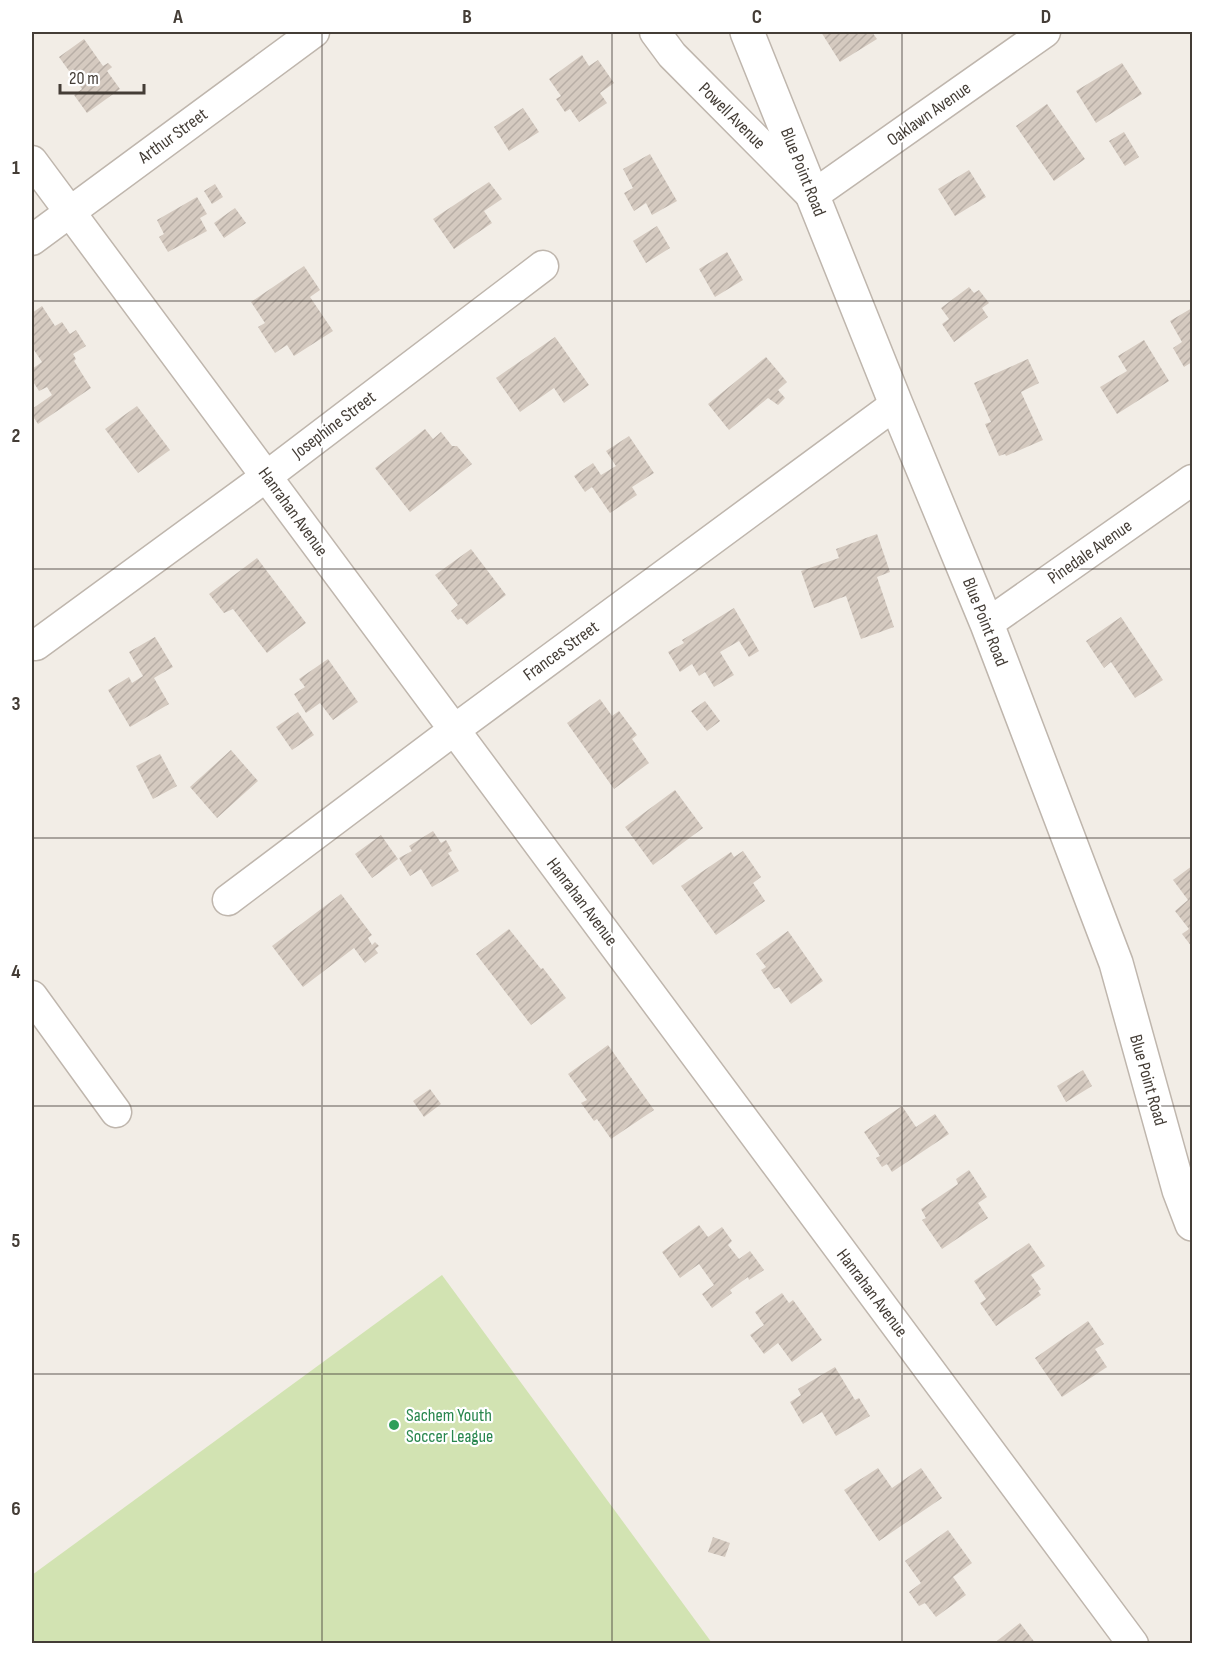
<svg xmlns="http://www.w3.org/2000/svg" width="1224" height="1675" font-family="'Sofia Sans Condensed',sans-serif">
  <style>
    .garden { fill: #d2e3b2 }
    .building { fill: url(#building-hatch) }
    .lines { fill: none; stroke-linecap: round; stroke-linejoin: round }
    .minor-casing { stroke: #bfb6ad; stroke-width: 33 }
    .tertiary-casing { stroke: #bfb6ad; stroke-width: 36 }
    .minor { stroke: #fff; stroke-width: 30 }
    .tertiary { stroke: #fff; stroke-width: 33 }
    .grid { fill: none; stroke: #443d36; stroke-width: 1.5; stroke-opacity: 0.55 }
    .leisure-dot { fill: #2e9e5b; stroke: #fff; stroke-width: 2 }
    .labels { text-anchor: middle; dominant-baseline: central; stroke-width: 4.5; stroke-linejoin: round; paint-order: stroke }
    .street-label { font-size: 18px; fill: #443d36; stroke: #fff }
    .leisure-label { font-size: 18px; fill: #27864d; stroke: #fff; text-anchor: start }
    .neatline { fill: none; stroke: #443d36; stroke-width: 2 }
    .grid-label { font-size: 20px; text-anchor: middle; font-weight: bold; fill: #443d36 }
  </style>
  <defs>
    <pattern id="building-hatch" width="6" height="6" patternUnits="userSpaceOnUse" patternTransform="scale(1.5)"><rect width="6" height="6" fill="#d5cac0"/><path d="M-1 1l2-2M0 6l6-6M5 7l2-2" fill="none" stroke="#b8aea6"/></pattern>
  </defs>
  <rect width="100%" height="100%" fill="#f2ede6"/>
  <!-- garden -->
  <path class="garden" d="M 442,1275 L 712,1643 L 32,1643 L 32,1575 Z"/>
  <!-- building -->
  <path class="building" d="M 821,32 L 872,32 L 877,39 L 840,62 Z
    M 84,39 L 103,66 L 108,63 L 112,67 L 107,71 L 120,89 L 87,113 L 74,95 L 82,89 L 59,57 Z
    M 582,55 L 589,66 L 598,60 L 614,83 L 600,93 L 607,103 L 579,122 L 570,109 L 565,112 L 556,99 L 561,96 L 549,79 Z
    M 1122,63 L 1142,94 L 1096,123 L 1076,91 Z
    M 1047,104 L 1085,159 L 1054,181 L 1016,126 Z
    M 523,108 L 539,132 L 509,151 L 494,127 Z
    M 1124,132 L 1139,157 L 1125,166 L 1109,141 Z
    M 650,154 L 677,201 L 652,215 L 646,203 L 634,211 L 624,193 L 633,188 L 623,169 Z
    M 969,170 L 986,197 L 955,216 L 938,189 Z
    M 489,182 L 502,199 L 484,211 L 492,223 L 454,249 L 433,219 Z
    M 215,184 L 223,197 L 212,204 L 204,191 Z
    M 197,197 L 207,214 L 200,218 L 207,231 L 168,252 L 159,237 L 164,234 L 157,220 Z
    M 235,208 L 246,223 L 224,238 L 214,223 Z
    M 657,226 L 670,248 L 646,263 L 633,241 Z
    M 727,252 L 743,280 L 715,297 L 699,269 Z
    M 304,266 L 320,290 L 310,297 L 333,331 L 294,356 L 287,345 L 275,353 L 258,327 L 265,323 L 251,302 Z
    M 969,287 L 974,293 L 979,290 L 989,303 L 982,308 L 988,317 L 954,342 L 942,324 L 949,319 L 941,308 Z
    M 42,306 L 55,326 L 62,322 L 70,334 L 76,330 L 86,346 L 73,354 L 76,359 L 74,361 L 91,388 L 38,424 L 32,415 L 32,409 L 52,395 L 47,387 L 39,391 L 32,380 L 32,369 L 42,362 L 32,347 L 32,313 Z
    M 1192,308 L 1192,362 L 1184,367 L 1173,348 L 1182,342 L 1170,321 Z
    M 555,337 L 589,385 L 564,403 L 554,388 L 520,412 L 496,378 Z
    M 1144,340 L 1169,381 L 1117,414 L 1100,387 L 1127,371 L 1118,356 Z
    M 766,357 L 787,382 L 778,390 L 785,398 L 778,405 L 768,398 L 729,430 L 708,404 Z
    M 1028,359 L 1039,383 L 1021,392 L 1043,440 L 1006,456 L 1005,454 L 999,456 L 985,424 L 991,422 L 974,383 Z
    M 137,406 L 170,450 L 138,473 L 105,429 Z
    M 425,429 L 433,439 L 441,432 L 452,446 L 457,446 L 472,464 L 410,512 L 375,468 Z
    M 629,436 L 654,473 L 632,487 L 637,495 L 610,513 L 592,487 L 585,492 L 574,476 L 593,463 L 601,475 L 616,466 L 606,451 Z
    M 877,534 L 890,572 L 877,577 L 894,627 L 861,639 L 846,596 L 814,608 L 801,571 L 839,558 L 836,549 Z
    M 471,549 L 506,595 L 467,625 L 461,618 L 458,620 L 451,611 L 458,605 L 435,575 Z
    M 257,558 L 306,623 L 267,653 L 233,609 L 224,613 L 209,594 Z
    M 734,608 L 759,651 L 749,657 L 739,641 L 720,652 L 734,675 L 714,687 L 705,672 L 699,676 L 692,664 L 680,672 L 668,652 L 684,643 L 682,640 Z
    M 1121,617 L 1163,680 L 1135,698 L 1111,662 L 1104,668 L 1086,641 Z
    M 155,637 L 173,667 L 154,678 L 169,704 L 130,727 L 108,690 L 129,677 L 132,683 L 143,676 L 129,652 Z
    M 328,659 L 358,702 L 333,720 L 320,703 L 306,713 L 294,694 L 305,687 L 299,679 Z
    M 600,699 L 612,716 L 619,711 L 637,735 L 632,739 L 649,763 L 614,789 L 567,723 Z
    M 705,701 L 720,721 L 707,731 L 691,711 Z
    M 298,712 L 314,735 L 292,750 L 276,727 Z
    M 231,750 L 258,781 L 217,818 L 190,787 Z
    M 160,754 L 177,786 L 153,799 L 136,766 Z
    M 675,790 L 703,828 L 653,865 L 625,827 Z
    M 433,831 L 441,843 L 446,840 L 452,851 L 448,853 L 459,871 L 432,887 L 421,869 L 410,876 L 399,858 L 412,851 L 409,846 Z
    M 381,835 L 398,859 L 372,878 L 355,854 Z
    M 743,851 L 761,877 L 753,883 L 765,901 L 716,935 L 681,886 L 731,852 L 734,857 Z
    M 1192,866 L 1192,947 L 1182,934 L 1189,929 L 1175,911 L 1188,900 L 1173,880 Z
    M 341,894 L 372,935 L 368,938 L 372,945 L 375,942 L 379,946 L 375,949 L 378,953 L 365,963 L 354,948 L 303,987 L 272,946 Z
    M 509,929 L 541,969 L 543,968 L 566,998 L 531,1025 L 476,954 Z
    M 788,931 L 823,981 L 791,1004 L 779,987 L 774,989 L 761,970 L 766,967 L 756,954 Z
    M 608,1045 L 654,1110 L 611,1139 L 597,1119 L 594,1121 L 581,1103 L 587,1100 L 568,1074 Z
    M 1083,1070 L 1092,1086 L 1066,1102 L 1057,1086 Z
    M 430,1089 L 441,1104 L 424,1117 L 413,1101 Z
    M 902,1106 L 916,1127 L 935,1114 L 949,1134 L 892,1172 L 887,1164 L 882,1167 L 876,1158 L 880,1156 L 864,1132 Z
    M 969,1170 L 987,1197 L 978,1203 L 988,1218 L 942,1249 L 922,1220 L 926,1218 L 921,1209 L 958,1184 L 956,1179 Z
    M 699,1225 L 708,1237 L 722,1227 L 732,1241 L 728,1245 L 739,1259 L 750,1251 L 764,1270 L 749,1280 L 748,1277 L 730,1290 L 732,1293 L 712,1308 L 702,1294 L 714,1285 L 699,1264 L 680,1278 L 662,1252 Z
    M 1029,1243 L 1045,1266 L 1031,1275 L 1041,1289 L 1038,1291 L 1041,1295 L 996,1326 L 980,1303 L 986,1299 L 974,1281 Z
    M 782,1293 L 789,1303 L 793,1300 L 822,1340 L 792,1362 L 778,1343 L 764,1354 L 750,1335 L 764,1325 L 755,1312 Z
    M 1088,1321 L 1104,1344 L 1095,1349 L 1107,1367 L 1062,1397 L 1035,1358 Z
    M 835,1367 L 855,1400 L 859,1398 L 870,1416 L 836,1436 L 822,1412 L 803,1424 L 790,1402 L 801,1395 L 798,1389 Z
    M 878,1468 L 892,1488 L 921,1468 L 942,1498 L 879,1541 L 844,1490 Z
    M 948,1530 L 972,1563 L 953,1577 L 966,1595 L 936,1617 L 925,1603 L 919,1606 L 909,1592 L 921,1583 L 905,1561 Z
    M 713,1537 L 730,1543 L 725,1557 L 708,1552 Z
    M 1020,1623 L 1036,1644 L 993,1644 Z"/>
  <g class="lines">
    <!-- minor casing -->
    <g class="minor-casing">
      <path id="minor" d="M 655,32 L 672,55 L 812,196 L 1045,32
        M 32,161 L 1133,1644
        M 32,240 L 314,32
        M 987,624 L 1192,480
        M 36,645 L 267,476 L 543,266
        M 228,900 L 454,730 L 896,404
        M 32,996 L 116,1112"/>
    </g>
    <!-- tertiary casing -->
    <g class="tertiary-casing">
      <path id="tertiary" d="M 747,32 L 896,404 L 987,624 L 1116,963 L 1179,1190 L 1192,1224"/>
    </g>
    <!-- minor -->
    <use href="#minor" class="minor"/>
    <!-- tertiary -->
    <use href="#tertiary" class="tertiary"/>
  </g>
  <!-- grid -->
  <path class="grid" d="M 322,32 L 322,1644M 612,32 L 612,1644M 902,32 L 902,1644M 32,301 L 1192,301M 32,569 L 1192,569M 32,838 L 1192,838M 32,1106 L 1192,1106M 32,1374 L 1192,1374"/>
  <!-- markers -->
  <circle class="leisure-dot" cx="394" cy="1425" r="6"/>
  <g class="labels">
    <!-- street labels -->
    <g class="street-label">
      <text transform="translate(929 114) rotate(-35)">Oaklawn Avenue</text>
      <text transform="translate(732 116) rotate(45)">Powell Avenue</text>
      <text transform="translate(173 136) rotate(-36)">Arthur Street</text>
      <text transform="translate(803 172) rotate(68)">Blue Point Road</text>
      <text transform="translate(334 425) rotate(-37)">Josephine Street</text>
      <text transform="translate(293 512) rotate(54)">Hanrahan Avenue</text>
      <text transform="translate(1090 552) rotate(-35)">Pinedale Avenue</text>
      <text transform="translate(985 622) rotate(68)">Blue Point Road</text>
      <text transform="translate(561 651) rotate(-36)">Frances Street</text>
      <text transform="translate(582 902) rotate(53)">Hanrahan Avenue</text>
      <text transform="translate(1148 1080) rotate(74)">Blue Point Road</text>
      <text transform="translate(872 1293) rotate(53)">Hanrahan Avenue</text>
    </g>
    <!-- leisure labels -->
    <g class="leisure-label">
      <text x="406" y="1415">Sachem Youth<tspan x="406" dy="21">Soccer League</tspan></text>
    </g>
  </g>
  <!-- border -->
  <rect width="1224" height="1675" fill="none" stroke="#ffffff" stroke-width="66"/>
  <!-- scale -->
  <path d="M60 84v9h84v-9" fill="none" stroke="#443d36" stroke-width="3"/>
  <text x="69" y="84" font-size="18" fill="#443d36" stroke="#ffffff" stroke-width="4.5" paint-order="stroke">20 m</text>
  <rect x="33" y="33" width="1158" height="1609" class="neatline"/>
  <g class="grid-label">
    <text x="178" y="23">A</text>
    <text x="467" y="23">B</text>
    <text x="757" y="23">C</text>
    <text x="1046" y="23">D</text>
    <text x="16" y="174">1</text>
    <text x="16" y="442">2</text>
    <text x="16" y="710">3</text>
    <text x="16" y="978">4</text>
    <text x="16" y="1247">5</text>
    <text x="16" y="1515">6</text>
  </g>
</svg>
